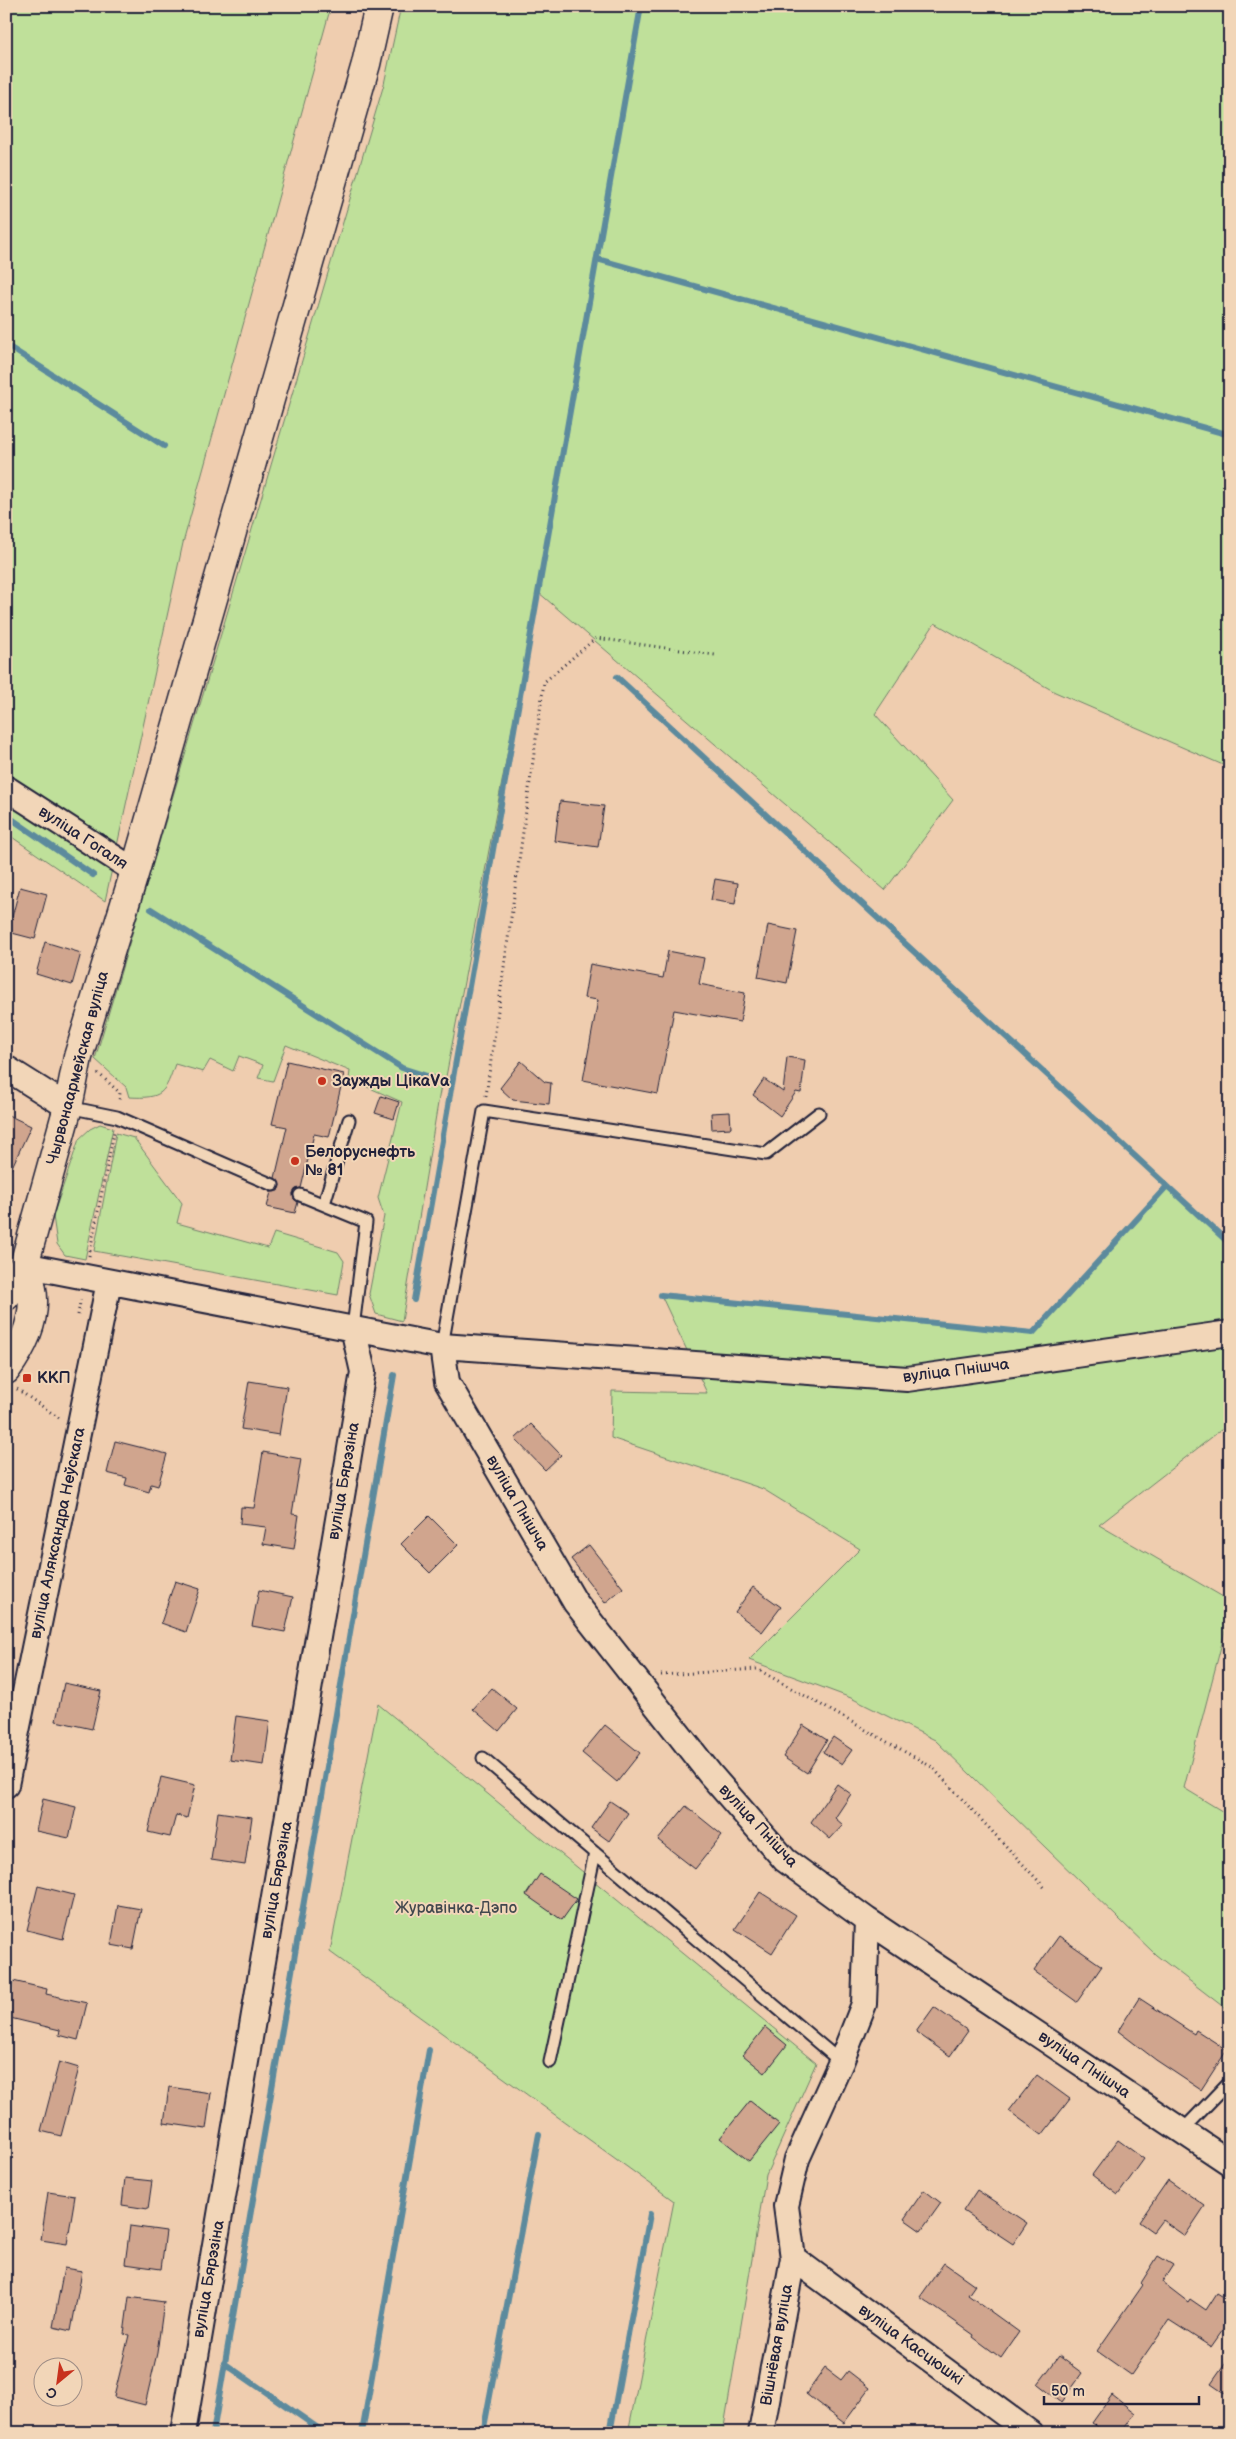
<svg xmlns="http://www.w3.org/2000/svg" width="1236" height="2439" font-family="'Balsamiq Sans',sans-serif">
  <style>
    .green { fill: #bfe09a; stroke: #70816a }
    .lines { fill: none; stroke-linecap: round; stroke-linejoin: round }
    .stream { stroke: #5b8a9d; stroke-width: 6 }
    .building { fill: #d0a58e; stroke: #22223b }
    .service-casing { stroke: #22223b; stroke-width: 15 }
    .minor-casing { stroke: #22223b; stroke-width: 28 }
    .secondary-casing { stroke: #22223b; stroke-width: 31 }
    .path { stroke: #22223b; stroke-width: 3; stroke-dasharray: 1 4; stroke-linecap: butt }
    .service { stroke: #f2d6b8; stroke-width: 11 }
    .minor { stroke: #f2d6b8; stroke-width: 24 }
    .secondary { stroke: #f2d6b8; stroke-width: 28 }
    .poi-dot { fill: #c8321e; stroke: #f2d6b8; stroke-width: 2 }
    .labels { text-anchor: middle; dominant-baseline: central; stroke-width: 4; stroke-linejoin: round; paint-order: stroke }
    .street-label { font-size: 16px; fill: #22223b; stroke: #f2d6b8 }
    .poi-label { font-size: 16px; font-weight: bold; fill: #22223b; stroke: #f2d6b8; text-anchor: start }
    .park-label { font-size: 16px; fill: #41484e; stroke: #f2d6b8 }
  </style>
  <rect width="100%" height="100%" fill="#efcdaf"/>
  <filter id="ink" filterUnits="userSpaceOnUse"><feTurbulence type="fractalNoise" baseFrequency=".02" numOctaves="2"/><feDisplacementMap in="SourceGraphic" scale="10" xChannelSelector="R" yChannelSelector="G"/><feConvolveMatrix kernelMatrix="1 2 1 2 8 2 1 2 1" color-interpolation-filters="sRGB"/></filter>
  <g filter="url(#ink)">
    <!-- green -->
    <path class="green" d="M 6,6 L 331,6 L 183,543 L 105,901 L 6,833 Z
      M 401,6 L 1230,6 L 1230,768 L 1055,692 L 935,623 L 875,714 L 953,800 L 885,890 L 538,592 L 445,1082 L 441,1085 L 402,1321 L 376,1314 L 369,1294 L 384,1216 L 378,1198 L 402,1102 L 349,1079 L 350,1071 L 286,1045 L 273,1081 L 258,1078 L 263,1065 L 239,1056 L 233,1071 L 210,1060 L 203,1072 L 175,1064 C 165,1093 163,1099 129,1097 L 126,1087 L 95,1059 L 384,84 Z
      M 100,1124 L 113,1128 L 85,1259 L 65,1255 L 57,1244 L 53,1216 L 79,1139 L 90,1129 Z
      M 116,1133 L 134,1138 L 182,1203 L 177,1223 L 268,1248 L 274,1233 L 338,1252 L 344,1261 L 338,1295 L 94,1251 Z
      M 1167,1186 L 1230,1244 L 1230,1423 L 1099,1525 L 1230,1601 L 1230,1612 L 1184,1788 L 1230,1816 L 1230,2012 L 1156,1955 L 935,1740 L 851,1698 L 749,1660 L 860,1549 L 763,1489 L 611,1438 L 612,1391 L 707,1393 L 661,1295 L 1033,1333 Z
      M 378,1704 L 816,2063 L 766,2175 L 723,2433 L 628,2433 L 674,2201 L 330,1952 Z"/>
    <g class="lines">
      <!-- stream -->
      <path class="stream" d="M 597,259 L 1230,435
        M 6,345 L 164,446
        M 617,677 L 1230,1244
        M 6,815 L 93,875
        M 151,909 L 402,1068 L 452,1084
        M 661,1295 L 1033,1333 L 1167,1186
        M 414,1300 L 641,6
        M 224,2363 L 325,2433
        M 213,2433 L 394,1375
        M 362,2433 L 429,2050
        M 483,2433 L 539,2134
        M 610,2433 L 650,2214"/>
    </g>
    <!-- building -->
    <path class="building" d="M 560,801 L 604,806 L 598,847 L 555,841 Z
      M 715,879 L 738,883 L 735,904 L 711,900 Z
      M 20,887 L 47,894 L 35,939 L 8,932 Z
      M 768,925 L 797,931 L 787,983 L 758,977 Z
      M 45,942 L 81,953 L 72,985 L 36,974 Z
      M 668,951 L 704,958 L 699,984 L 745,993 L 740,1022 L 674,1010 L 658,1094 L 583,1080 L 598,1000 L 584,998 L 590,964 L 663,978 Z
      M 787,1057 L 805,1060 L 801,1093 L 796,1092 L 780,1116 L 753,1095 L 764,1079 L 783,1092 Z
      M 287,1061 L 344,1074 L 329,1137 L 314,1134 L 301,1188 L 296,1189 L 293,1193 L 294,1199 L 298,1202 L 295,1213 L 267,1207 L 271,1192 L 278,1191 L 280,1185 L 275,1178 L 287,1127 L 272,1124 Z
      M 521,1061 L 545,1082 L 551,1083 L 549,1104 L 513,1100 L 500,1088 Z
      M 381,1096 L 399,1102 L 394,1119 L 375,1113 Z
      M 730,1112 L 731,1128 L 712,1129 L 711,1113 Z
      M 6,1114 L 31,1126 L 6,1180 Z
      M 249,1381 L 287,1387 L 279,1435 L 241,1429 Z
      M 531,1424 L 561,1455 L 545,1470 L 515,1439 Z
      M 115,1441 L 167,1454 L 158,1486 L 151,1484 L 149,1492 L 125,1485 L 127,1478 L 107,1473 Z
      M 263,1452 L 301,1459 L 292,1514 L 299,1515 L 294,1549 L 263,1544 L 266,1527 L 240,1524 L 241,1507 L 254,1508 Z
      M 429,1516 L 458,1545 L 430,1573 L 401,1544 Z
      M 589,1545 L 623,1588 L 605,1603 L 571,1559 Z
      M 175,1581 L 200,1589 L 186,1632 L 161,1623 Z
      M 753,1587 L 781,1607 L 762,1632 L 735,1612 Z
      M 259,1590 L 293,1597 L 285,1632 L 252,1626 Z
      M 64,1683 L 101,1691 L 92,1729 L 56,1721 Z
      M 492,1688 L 517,1709 L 499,1731 L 473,1709 Z
      M 236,1716 L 270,1721 L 264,1765 L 230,1760 Z
      M 605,1725 L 640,1753 L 617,1782 L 582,1753 Z
      M 803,1725 L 827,1740 L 807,1773 L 783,1757 Z
      M 833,1737 L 852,1750 L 842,1764 L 823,1752 Z
      M 161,1777 L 195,1785 L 187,1818 L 176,1815 L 170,1837 L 148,1832 Z
      M 837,1784 L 851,1794 L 835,1818 L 843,1825 L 830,1839 L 811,1822 Z
      M 43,1799 L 76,1807 L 69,1838 L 36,1831 Z
      M 610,1801 L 628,1813 L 609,1841 L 591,1828 Z
      M 686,1806 L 722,1835 L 695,1869 L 658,1840 Z
      M 218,1812 L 252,1817 L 245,1865 L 211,1860 Z
      M 540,1874 L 577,1899 L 562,1920 L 526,1895 Z
      M 38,1886 L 74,1895 L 63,1939 L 27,1930 Z
      M 760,1892 L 796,1915 L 772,1953 L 735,1929 Z
      M 118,1905 L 141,1909 L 133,1949 L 111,1945 Z
      M 1059,1936 L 1102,1966 L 1077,2002 L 1034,1971 Z
      M 13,1981 L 47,1989 L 46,1994 L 87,2003 L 78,2040 L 59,2035 L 60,2030 L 6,2017 Z
      M 1139,1998 L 1194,2034 L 1196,2030 L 1227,2050 L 1201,2090 L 1156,2060 L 1118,2031 Z
      M 934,2007 L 968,2031 L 950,2056 L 916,2032 Z
      M 765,2027 L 787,2045 L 765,2073 L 743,2055 Z
      M 59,2062 L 79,2068 L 61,2136 L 41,2131 Z
      M 1037,2075 L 1070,2099 L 1042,2135 L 1009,2111 Z
      M 169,2087 L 211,2093 L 206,2129 L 164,2123 Z
      M 750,2101 L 779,2124 L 749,2161 L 720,2138 Z
      M 1118,2140 L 1144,2159 L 1118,2195 L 1092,2175 Z
      M 125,2178 L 152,2181 L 148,2209 L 122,2205 Z
      M 1168,2180 L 1205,2206 L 1185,2236 L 1162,2220 L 1153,2232 L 1139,2222 Z
      M 924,2190 L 941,2203 L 921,2231 L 904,2219 Z
      M 977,2190 L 1027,2223 L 1013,2244 L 963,2211 Z
      M 48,2192 L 75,2196 L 67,2244 L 41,2240 Z
      M 130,2226 L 166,2231 L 161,2269 L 125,2264 Z
      M 1158,2256 L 1173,2265 L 1162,2282 L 1188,2302 L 1190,2299 L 1206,2310 L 1217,2293 L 1230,2301 L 1230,2320 L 1211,2347 L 1169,2320 L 1131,2375 L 1097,2351 L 1143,2285 L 1141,2283 Z
      M 944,2263 L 975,2285 L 968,2295 L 1019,2332 L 1001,2358 L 973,2337 L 974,2335 L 920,2297 Z
      M 64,2268 L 82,2271 L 71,2331 L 53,2327 Z
      M 129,2297 L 164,2302 L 157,2353 L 145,2405 L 114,2397 L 129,2335 L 124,2334 Z
      M 1059,2356 L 1082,2373 L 1061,2402 L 1038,2384 Z
      M 1230,2357 L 1230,2397 L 1211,2384 Z
      M 825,2368 L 841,2380 L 848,2371 L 870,2388 L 844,2423 L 806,2394 Z
      M 1112,2395 L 1135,2413 L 1121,2433 L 1107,2433 L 1092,2423 Z"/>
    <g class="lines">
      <!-- service casing -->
      <g class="service-casing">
        <path id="service" d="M 68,1107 L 117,1117 L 273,1185
          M 300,1195 L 366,1222 L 353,1328
          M 324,1204 L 349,1120
          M 442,1346 L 484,1111 L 766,1154 L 819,1113
          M 483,1758 L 841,2062
          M 550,2062 L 595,1853
          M 1182,2131 L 1230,2081"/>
      </g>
      <!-- minor casing -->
      <g class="minor-casing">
        <path id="minor" d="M 6,788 L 135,871
          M 6,1068 L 68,1107
          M 24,1265 L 442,1346 L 447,1382 L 575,1602 L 710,1774 L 785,1860 L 867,1920 L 1230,2163
          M 442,1346 L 907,1379 L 1230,1333
          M 6,1785 L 109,1282
          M 793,2258 L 1030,2433
          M 183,2433 L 363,1372 L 353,1328
          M 761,2433 L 793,2258 L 786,2206 L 797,2159 L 841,2062 L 864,2004 L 867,1920"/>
      </g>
      <!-- secondary casing -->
      <g class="secondary-casing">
        <path id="secondary" d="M 6,1296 L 24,1265 L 68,1107 L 78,1057 L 135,871 L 366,64 L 379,6
          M 6,1370 C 29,1339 43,1302 24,1265"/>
      </g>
      <!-- path -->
      <path class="path" d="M 98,1073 L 120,1093 L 119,1101
        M 486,1096 L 544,682 L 596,638 L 715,655
        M 89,1256 L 114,1132
        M 78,1315 L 81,1296
        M 17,1389 L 59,1418
        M 661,1675 L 757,1669 L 932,1767 L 1046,1889"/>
      <!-- service -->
      <use href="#service" class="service"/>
      <!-- minor -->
      <use href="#minor" class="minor"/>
      <!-- secondary -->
      <use href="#secondary" class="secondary"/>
    </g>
  </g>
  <!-- markers -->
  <g class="poi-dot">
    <circle cx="322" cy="1081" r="5"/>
    <circle cx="295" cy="1161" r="5"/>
    <rect x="22" y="1373" width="10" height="10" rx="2.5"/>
  </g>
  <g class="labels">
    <!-- street labels -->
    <g class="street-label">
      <text transform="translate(83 838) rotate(33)">вуліца Гогаля</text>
      <text transform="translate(78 1068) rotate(-75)">Чырвонаармейская вуліца</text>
      <text transform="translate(956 1371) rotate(-7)">вуліца Пнішча</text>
      <text transform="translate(344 1481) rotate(-80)">вуліца Бярэзіна</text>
      <text transform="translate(517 1503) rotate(60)">вуліца Пнішча</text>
      <text transform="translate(58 1533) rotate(-78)">вуліца Аляксандра Неўскага</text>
      <text transform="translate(758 1826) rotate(47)">вуліца Пнішча</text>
      <text transform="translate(277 1880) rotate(-80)">вуліца Бярэзіна</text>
      <text transform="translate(1084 2065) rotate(34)">вуліца Пнішча</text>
      <text transform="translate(209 2279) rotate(-80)">вуліца Бярэзіна</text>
      <text transform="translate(777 2345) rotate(-80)">Вішнёвая вуліца</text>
      <text transform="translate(911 2345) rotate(36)">вуліца Касцюшкі</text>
    </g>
    <!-- poi labels -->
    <g class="poi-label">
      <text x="332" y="1081">Заужды ЦікаVа</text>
      <text x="305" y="1152">Белоруснефть<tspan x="305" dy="18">№ 81</tspan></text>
      <text x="37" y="1378">ККП</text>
    </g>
    <!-- park labels -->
    <g class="park-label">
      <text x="456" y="1908">Журавінка-Дэпо</text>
    </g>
  </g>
  <!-- margin -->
  <rect width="1236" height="2439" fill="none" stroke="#f2d6b8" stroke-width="25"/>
  <rect x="12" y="12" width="1211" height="2414" fill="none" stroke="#22223b" stroke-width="2" filter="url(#ink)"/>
  <!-- north arrow -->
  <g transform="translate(58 2382) rotate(209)"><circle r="24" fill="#f2d6b8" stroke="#9f8e86"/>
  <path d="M0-4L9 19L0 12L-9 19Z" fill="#c8321e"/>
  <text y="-8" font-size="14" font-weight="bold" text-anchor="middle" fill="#22223b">С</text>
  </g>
  <!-- scale -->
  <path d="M1044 2396v8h155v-8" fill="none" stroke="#22223b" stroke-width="2.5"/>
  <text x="1051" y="2396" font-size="15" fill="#22223b" stroke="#f2d6b8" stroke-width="4" paint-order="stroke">50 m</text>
</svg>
